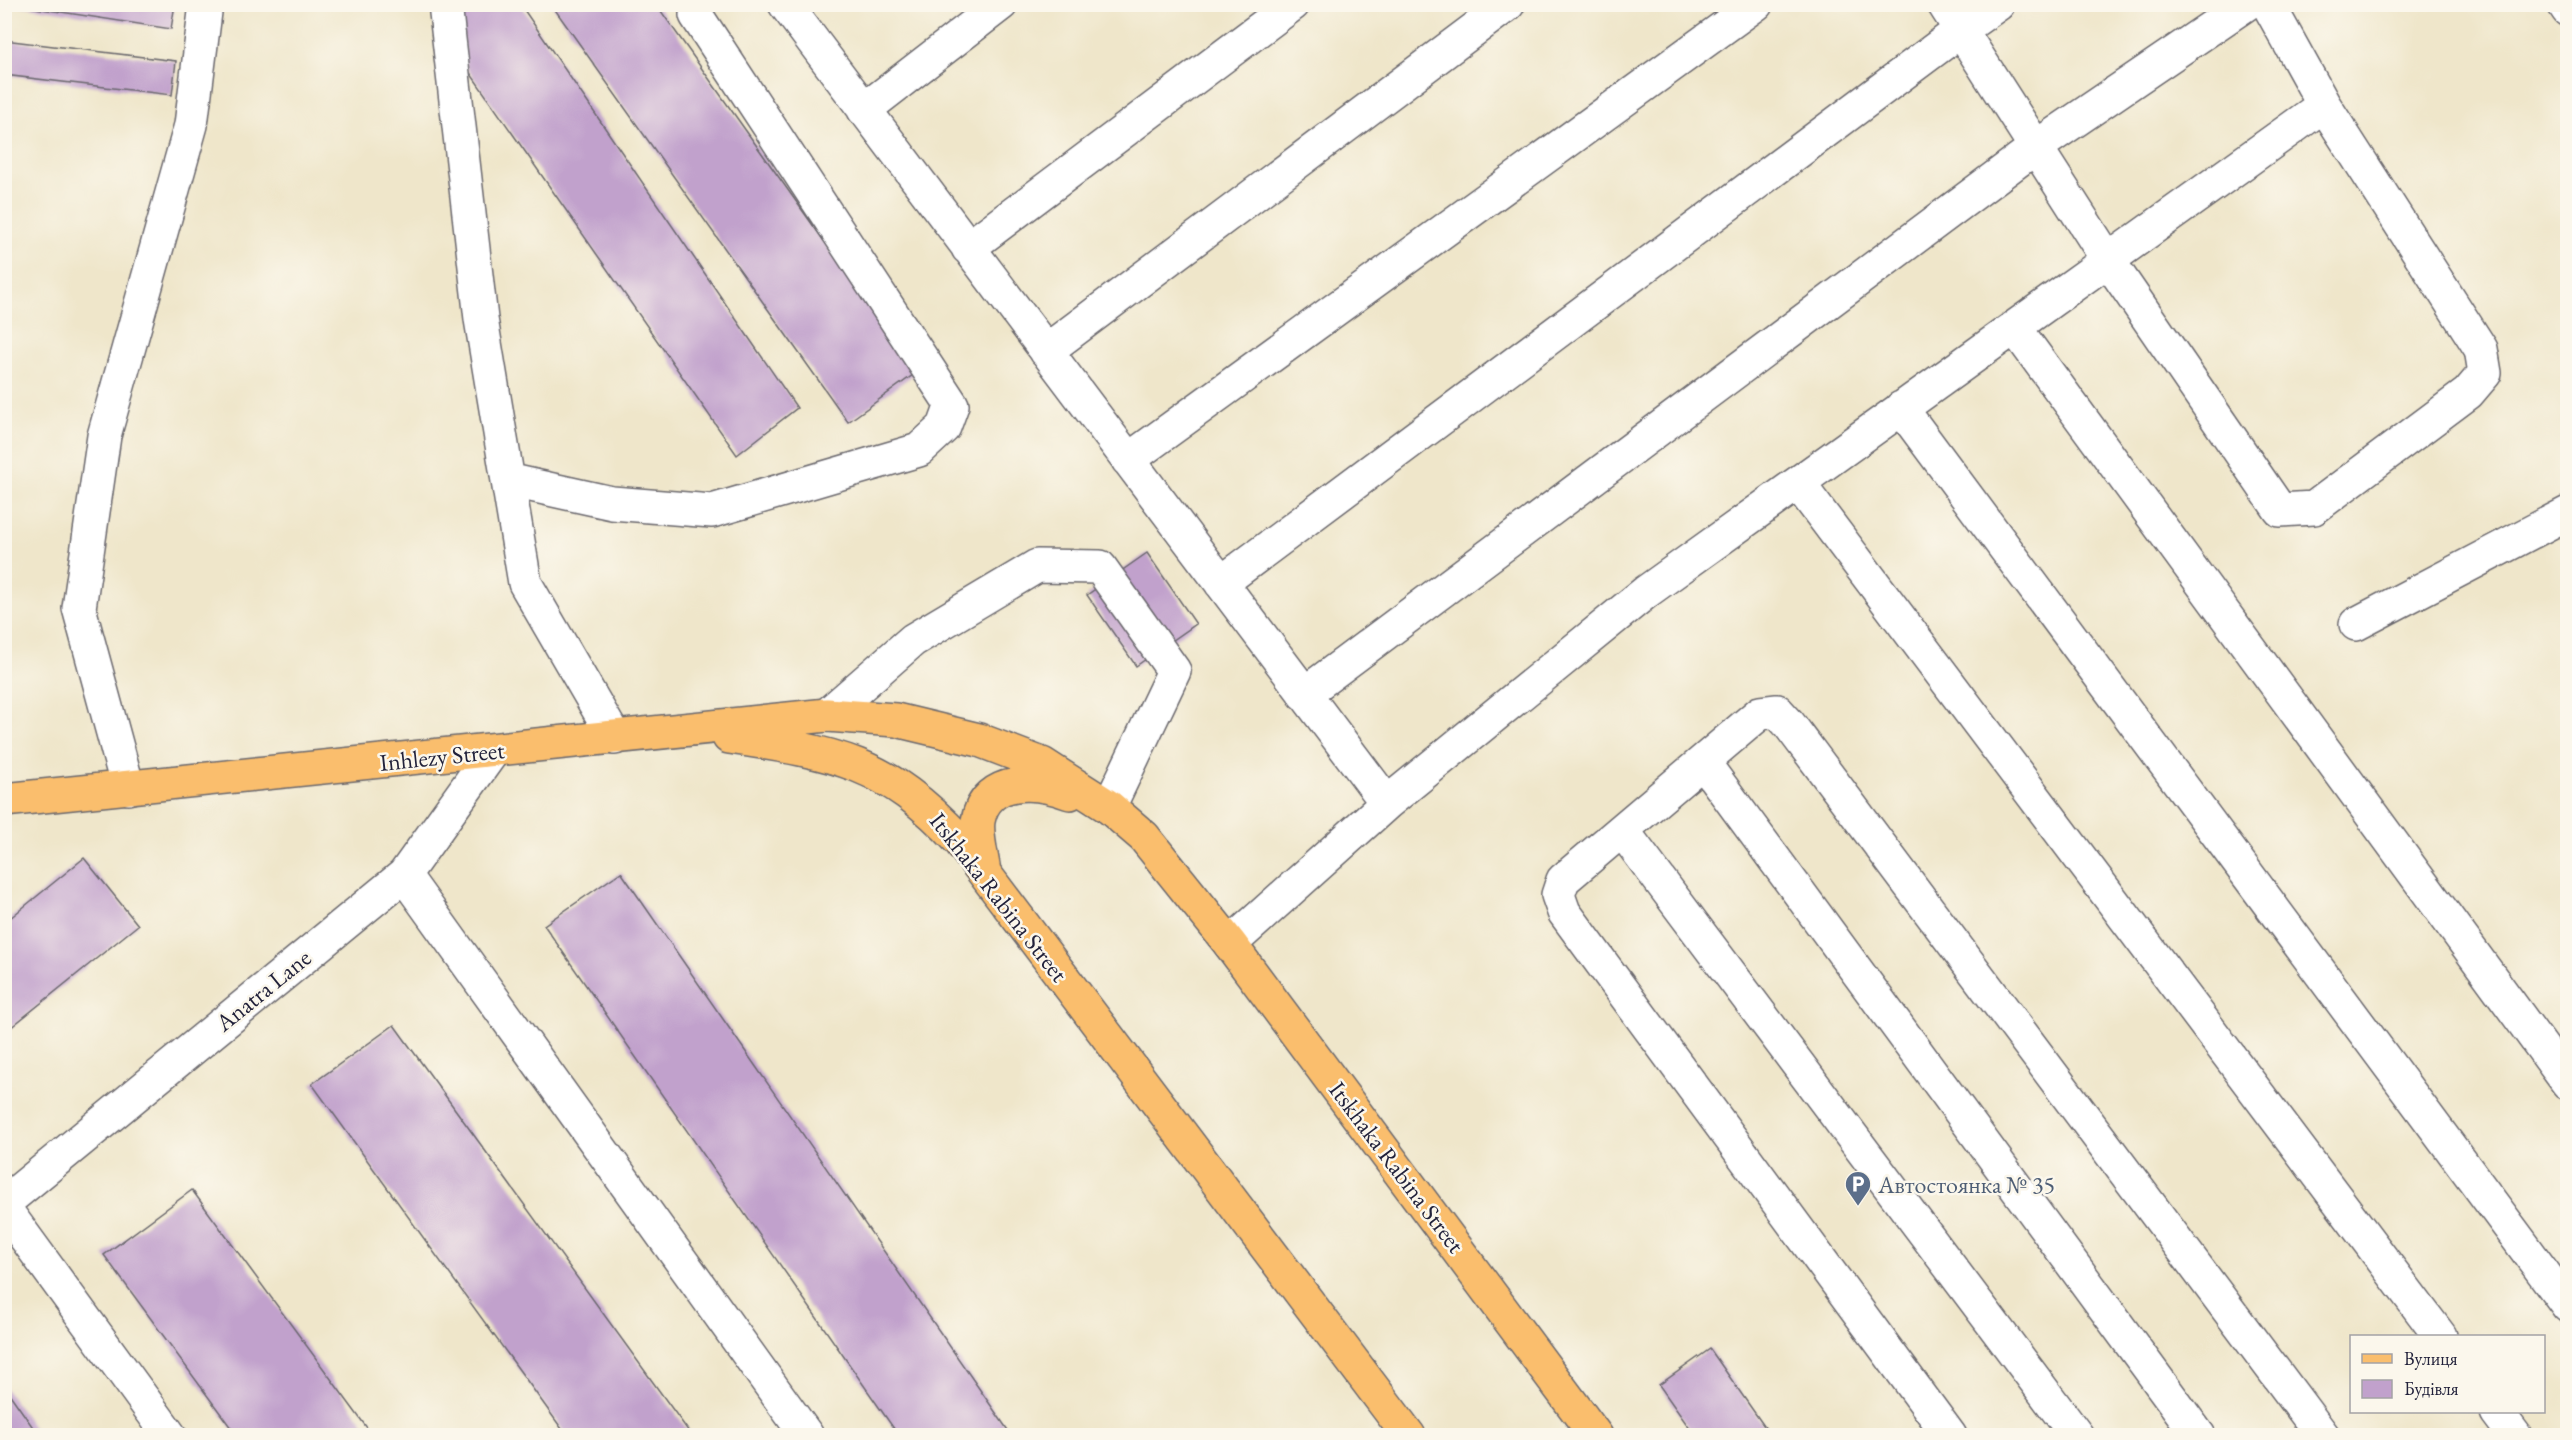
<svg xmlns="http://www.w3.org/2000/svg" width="2572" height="1440" font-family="'EB Garamond',serif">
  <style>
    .building { fill: #c1a1cc }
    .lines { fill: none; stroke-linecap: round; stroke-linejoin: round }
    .minor-casing { stroke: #6a676d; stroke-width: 36 }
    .major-casing { stroke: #6a676d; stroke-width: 36 }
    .minor { stroke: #fff; stroke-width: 33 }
    .major { stroke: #fabe6d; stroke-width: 33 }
    .labels { text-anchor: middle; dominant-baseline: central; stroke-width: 5; stroke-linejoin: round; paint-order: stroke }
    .street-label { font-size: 24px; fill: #22223b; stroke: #fbf7ec }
    .service-label { font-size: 24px; fill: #4e5e75; stroke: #fbf7ec; text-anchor: start }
  </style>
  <rect width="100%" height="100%" fill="#fbf7ec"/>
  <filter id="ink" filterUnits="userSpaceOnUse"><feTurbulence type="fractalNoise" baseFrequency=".0167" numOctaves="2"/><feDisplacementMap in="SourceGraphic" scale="12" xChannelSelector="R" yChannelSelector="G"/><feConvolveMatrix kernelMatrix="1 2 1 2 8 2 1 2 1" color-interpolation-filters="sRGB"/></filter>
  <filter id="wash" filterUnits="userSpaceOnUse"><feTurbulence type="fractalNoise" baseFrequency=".008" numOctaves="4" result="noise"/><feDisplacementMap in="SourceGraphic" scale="24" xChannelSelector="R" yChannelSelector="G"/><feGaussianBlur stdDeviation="1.35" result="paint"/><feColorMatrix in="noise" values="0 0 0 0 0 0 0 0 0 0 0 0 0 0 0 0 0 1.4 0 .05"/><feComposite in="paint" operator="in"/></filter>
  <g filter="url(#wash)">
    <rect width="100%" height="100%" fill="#efe6ca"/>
    <g id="blocks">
      <!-- building -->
      <path class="building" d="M 9,4 L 175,4 L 171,29 Z
        M 459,4 L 520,4 L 797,408 L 737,455 L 466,67 Z
        M 551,4 L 656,4 L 917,372 L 848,422 Z
        M 4,40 L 176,61 L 172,95 L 4,75 Z
        M 1147,553 L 1196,624 L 1136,666 L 1087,595 Z
        M 84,858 L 138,925 L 4,1033 L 4,923 Z
        M 621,872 L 1012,1436 L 899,1436 L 544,925 Z
        M 394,1025 L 692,1436 L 567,1436 L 312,1084 Z
        M 192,1190 L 373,1436 L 237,1436 L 104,1255 Z
        M 1710,1349 L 1771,1436 L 1695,1436 L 1659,1385 Z
        M 4,1386 L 39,1436 L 4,1436 Z"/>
    </g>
  </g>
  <g filter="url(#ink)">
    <use href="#blocks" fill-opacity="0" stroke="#6a676d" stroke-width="1.5"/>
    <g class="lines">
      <!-- minor casing -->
      <g class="minor-casing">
        <path id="minor" d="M 445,4 L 481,319 L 525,583 L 615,738
          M 785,4 L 1387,803
          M 1944,4 L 2108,260 L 2280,510 L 2314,508 L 2468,393 L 2485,373 L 2481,349 L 2324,105 L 2268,4
          M 2564,4 L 2568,10
          M 864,110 L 1001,4
          M 968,248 L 1293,4
          M 2015,328 L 2568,1083
          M 1046,351 L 1508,4
          M 1901,408 L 2568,1306
          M 1128,460 L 1756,4
          M 508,480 L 612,503 L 712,511 L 919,450 L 944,427 L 952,405 L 696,15
          M 1798,483 L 2440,1336
          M 1221,583 L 1961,30 L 1998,4
          M 2356,624 L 2568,513
          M 1304,694 L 2036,147 L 2246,4
          M 827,715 L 913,640 L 1037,566 L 1100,567 L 1174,671 L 1109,807
          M 1703,762 L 2199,1436
          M 128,788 L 79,608 L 104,436 L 191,125 L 206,4
          M 1622,830 L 2077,1436
          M 404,875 L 807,1436
          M 1230,944 L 1387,803 L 1646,592 L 2324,105
          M 4,1203 L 404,875 L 493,751
          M 4,1208 L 170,1436
          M 2497,1412 L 2515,1436
          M 1950,1436 L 1564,912 L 1558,895 L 1563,880 L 1760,713 L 1777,711 L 1789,724 L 2323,1436"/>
      </g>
      <!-- major casing -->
      <g class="major-casing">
        <path id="major" d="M 729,737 C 834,753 885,760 960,841 L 1409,1436
          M 4,800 L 827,715 L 896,720 L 979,740 L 1042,764 L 1109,807 L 1144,837 L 1230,944 L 1596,1436
          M 984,872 C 982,857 976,836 978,821 C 986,775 1038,781 1070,793"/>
      </g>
      <!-- minor -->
      <use href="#minor" class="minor"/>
      <!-- major -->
      <use href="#major" class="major"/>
    </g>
  </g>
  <!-- icons -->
  <defs>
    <g id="parking-pin" transform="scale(1.35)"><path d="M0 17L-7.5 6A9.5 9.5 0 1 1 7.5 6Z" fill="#5c6f8a" stroke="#fbf7ec"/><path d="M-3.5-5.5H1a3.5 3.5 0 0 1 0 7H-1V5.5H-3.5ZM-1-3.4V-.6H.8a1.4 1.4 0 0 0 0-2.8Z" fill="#fff"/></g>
  </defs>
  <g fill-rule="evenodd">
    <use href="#parking-pin" x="1858" y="1184"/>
  </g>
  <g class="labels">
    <!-- street labels -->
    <g class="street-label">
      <text transform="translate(442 756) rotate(-6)">Inhlezy Street</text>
      <text transform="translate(999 897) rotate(52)">Itskhaka Rabina Street</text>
      <text transform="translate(263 990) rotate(-39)">Anatra Lane</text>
      <text transform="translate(1397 1167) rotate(53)">Itskhaka Rabina Street</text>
    </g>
    <!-- service labels -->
    <g class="service-label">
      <text x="1878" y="1184">Автостоянка № 35</text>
    </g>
  </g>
  <!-- margin -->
  <rect width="2572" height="1440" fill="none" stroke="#fbf7ec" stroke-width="24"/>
  <!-- legend -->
  <rect x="2350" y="1335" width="195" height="78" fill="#fbf7ec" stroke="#a4a2a5" stroke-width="1.5"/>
  <rect x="2362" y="1354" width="30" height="9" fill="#fabe6d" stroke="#a4a2a5" stroke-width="1.5"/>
  <text x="2404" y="1365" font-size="18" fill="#22223b">Вулиця</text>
  <rect x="2362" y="1380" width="30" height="18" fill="#c1a1cc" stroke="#a4a2a5" stroke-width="1.5"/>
  <text x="2404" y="1395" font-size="18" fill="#22223b">Будівля</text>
</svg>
